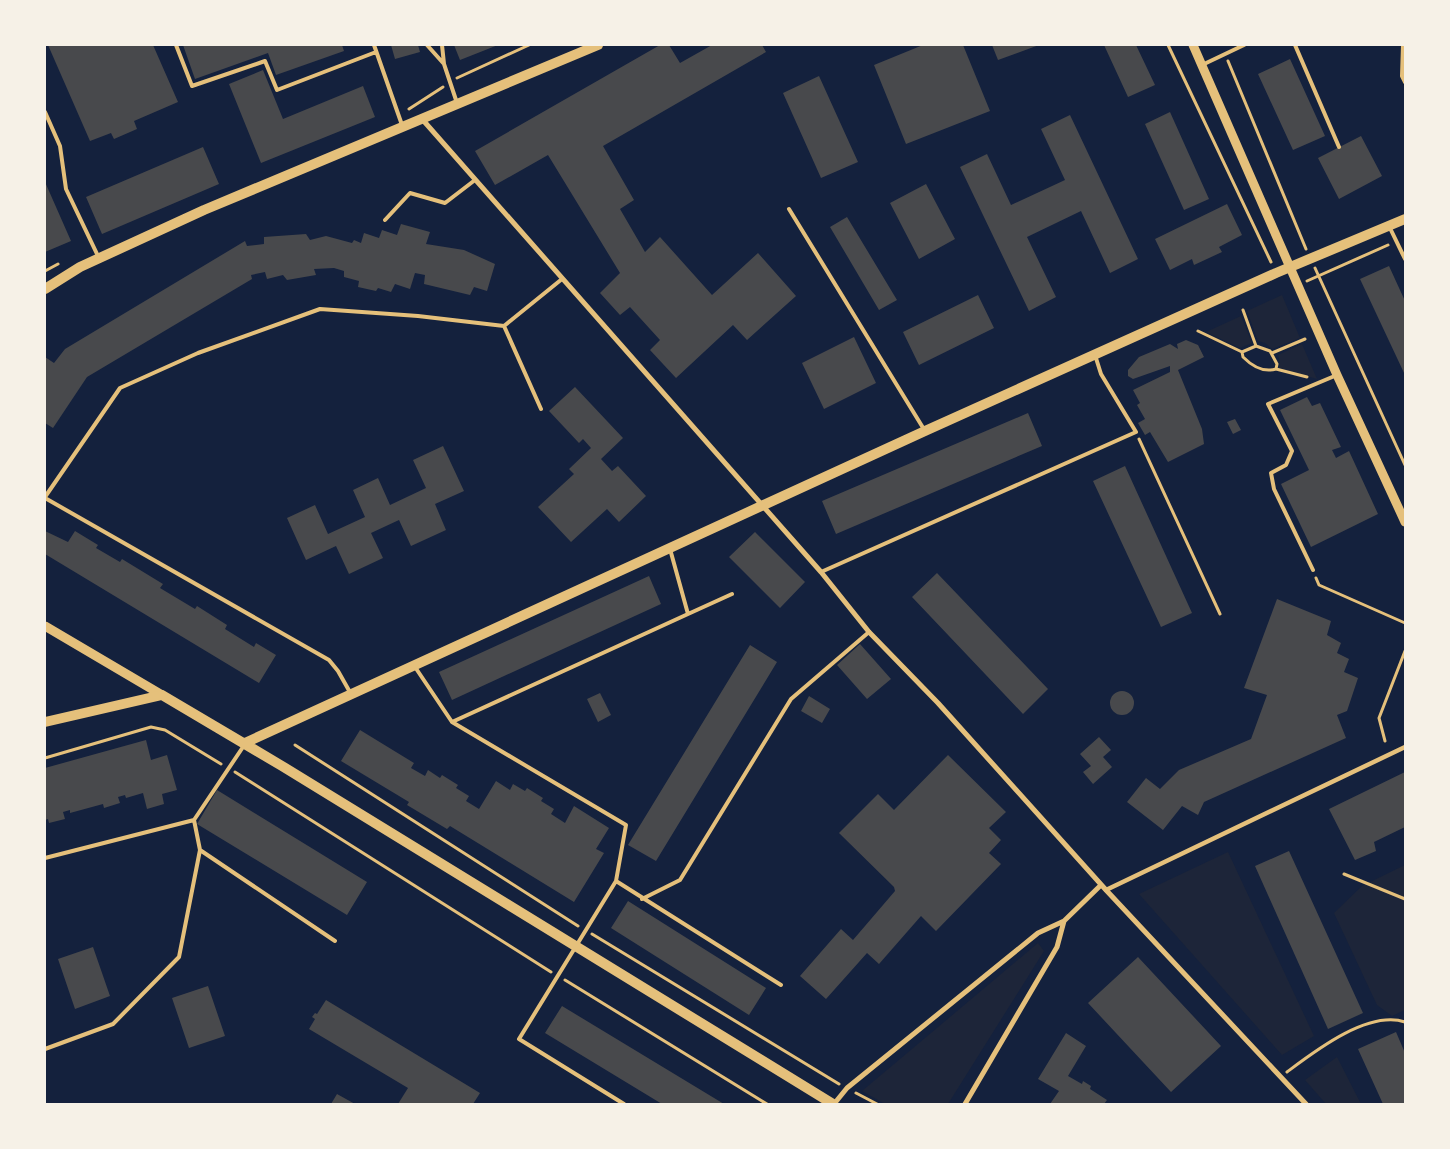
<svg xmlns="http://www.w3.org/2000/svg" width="1450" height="1149" font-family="'Noto Serif',serif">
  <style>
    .green { fill: #1d2539 }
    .building { fill: #48494c }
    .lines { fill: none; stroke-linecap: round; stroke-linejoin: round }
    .path { stroke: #e5c07b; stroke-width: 3 }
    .service { stroke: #e5c07b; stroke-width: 4 }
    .pedestrian { stroke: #e5c07b; stroke-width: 4.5 }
    .minor { stroke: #e5c07b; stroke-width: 5 }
    .tertiary { stroke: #e5c07b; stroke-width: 9 }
    .secondary { stroke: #e5c07b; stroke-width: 10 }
  </style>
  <rect width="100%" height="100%" fill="#14213d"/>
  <!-- green -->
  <path class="green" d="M 1282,295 L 1300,338 L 1272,349 L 1265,343 L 1258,341 L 1247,311 Z
    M 1241,316 L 1252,343 L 1240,348 L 1206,332 Z
    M 1302,344 L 1317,379 L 1279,368 L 1280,362 L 1278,355 Z
    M 1228,852 L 1314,1036 L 1282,1055 L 1139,894 Z
    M 1405,865 L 1405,1010 L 1392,1016 L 1377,1005 L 1334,913 L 1362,886 Z
    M 1038,943 L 1044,951 L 948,1104 L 885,1104 L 862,1091 Z
    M 1337,1057 L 1361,1104 L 1326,1104 L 1305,1080 Z"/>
  <!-- building -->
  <path class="building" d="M 48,45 L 153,45 L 178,102 L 134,121 L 137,129 L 114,139 L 111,133 L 90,141 Z
    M 183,45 L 342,45 L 344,51 L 276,75 L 268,53 L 195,79 Z
    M 391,45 L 418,45 L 420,52 L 395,59 Z
    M 454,45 L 498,45 L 460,60 Z
    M 660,45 L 669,45 L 680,63 L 712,45 L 762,45 L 766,52 L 603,146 L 634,200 L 620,209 L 645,252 L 660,237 L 712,295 L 758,253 L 796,296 L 747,340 L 733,325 L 676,378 L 650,350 L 660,340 L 630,307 L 620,315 L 600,293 L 620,273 L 548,155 L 495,185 L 475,151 Z
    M 923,45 L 963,45 L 990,111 L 906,144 L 874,65 Z
    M 992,45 L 1039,45 L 998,60 Z
    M 1104,45 L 1136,45 L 1155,85 L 1128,97 Z
    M 1290,59 L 1325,136 L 1293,150 L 1258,74 Z
    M 263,70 L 283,119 L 363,86 L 375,117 L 261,163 L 229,84 Z
    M 819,76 L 858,162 L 821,178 L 783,93 Z
    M 1170,112 L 1209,199 L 1184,210 L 1145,124 Z
    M 1070,115 L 1138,259 L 1110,273 L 1081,211 L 1027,237 L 1056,297 L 1029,311 L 960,167 L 987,154 L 1011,205 L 1065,180 L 1041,129 Z
    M 1361,136 L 1382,176 L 1339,199 L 1318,158 Z
    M 203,147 L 219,184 L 102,234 L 86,197 Z
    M 45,182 L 71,241 L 45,252 Z
    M 926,184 L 955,239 L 919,259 L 890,203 Z
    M 1227,204 L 1242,235 L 1219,247 L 1222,252 L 1194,265 L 1192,259 L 1170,270 L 1155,239 Z
    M 847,217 L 897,300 L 879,310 L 830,227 Z
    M 401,224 L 430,232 L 426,244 L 464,250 L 495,264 L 487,291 L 474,287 L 470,295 L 424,284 L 425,275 L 415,273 L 410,289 L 395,284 L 391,292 L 378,288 L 376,291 L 358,287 L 359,281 L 344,277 L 344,271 L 334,268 L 314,269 L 316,275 L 287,280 L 283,275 L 267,279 L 265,272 L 251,275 L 252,279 L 87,377 L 53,428 L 45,423 L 45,357 L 54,363 L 65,349 L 245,241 L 247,246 L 264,244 L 264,237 L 306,234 L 310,240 L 326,236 L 352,243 L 354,240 L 361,243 L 364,233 L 379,238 L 382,230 L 397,235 Z
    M 1389,266 L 1405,301 L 1405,375 L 1360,279 Z
    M 978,295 L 994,328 L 919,365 L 903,332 Z
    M 854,337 L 876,383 L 824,409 L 802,363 Z
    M 1186,340 L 1198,345 L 1204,357 L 1178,370 L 1202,429 L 1204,444 L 1168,462 L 1150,432 L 1145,435 L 1138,423 L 1145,419 L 1137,405 L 1140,403 L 1133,390 L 1170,372 L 1170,366 L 1133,379 L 1128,376 L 1128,370 L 1139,357 L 1170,344 L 1178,349 L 1177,344 Z
    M 575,387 L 623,438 L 601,459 L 612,471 L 618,466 L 646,496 L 619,522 L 607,509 L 571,542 L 538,507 L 574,474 L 569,469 L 591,448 L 583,439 L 579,443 L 549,411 Z
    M 1307,397 L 1312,406 L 1320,403 L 1341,447 L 1332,450 L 1336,458 L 1349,451 L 1378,514 L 1311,547 L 1281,484 L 1309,470 L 1280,410 Z
    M 1028,413 L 1042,446 L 836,534 L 822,501 Z
    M 1235,419 L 1241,430 L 1233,434 L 1227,422 Z
    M 443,446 L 464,491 L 435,504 L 446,530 L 411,546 L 399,520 L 371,533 L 383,558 L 349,574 L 336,546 L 306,560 L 287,518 L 315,505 L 328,534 L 365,517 L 353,490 L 378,478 L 390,505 L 426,488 L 413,460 Z
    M 1125,466 L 1192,613 L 1161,627 L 1093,481 Z
    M 45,531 L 68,542 L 75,531 L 98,545 L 96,548 L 120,562 L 122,559 L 163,584 L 160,588 L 195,609 L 197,606 L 227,625 L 225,629 L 254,647 L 256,643 L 276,655 L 259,683 L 45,554 Z
    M 755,532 L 805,582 L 780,608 L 729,557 Z
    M 937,573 L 1048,689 L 1023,714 L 912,597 Z
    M 649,576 L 661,604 L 452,700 L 439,672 Z
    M 1277,599 L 1331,621 L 1327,635 L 1341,643 L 1337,653 L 1349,659 L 1344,672 L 1358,678 L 1347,711 L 1337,715 L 1346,738 L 1204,802 L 1198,815 L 1182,806 L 1163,830 L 1127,802 L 1146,778 L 1160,789 L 1179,770 L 1251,739 L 1267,695 L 1244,688 Z
    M 860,644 L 891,679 L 867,699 L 837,665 Z
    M 750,645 L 777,662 L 656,861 L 628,845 Z
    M1110 703a12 12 0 1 1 24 0a12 12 0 1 1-24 0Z
    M 600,693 L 611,715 L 598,722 L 587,699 Z
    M 809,696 L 830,709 L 822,723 L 801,711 Z
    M 360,730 L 414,763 L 411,768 L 425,776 L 428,770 L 440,778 L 442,775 L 458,785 L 456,788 L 469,796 L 466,801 L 479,809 L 496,781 L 510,790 L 513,784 L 525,791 L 527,788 L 543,798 L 541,801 L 554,809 L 551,814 L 565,823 L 574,806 L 609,828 L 596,849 L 604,853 L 574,902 L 450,826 L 447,829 L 407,805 L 409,802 L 341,761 Z
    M 1099,737 L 1111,750 L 1103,757 L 1112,767 L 1093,784 L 1083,772 L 1091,766 L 1080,754 Z
    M 146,740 L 151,760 L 167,755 L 177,790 L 162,794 L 164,804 L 147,809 L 143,793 L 126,798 L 125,795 L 118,797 L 120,803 L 104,808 L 103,804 L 70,813 L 70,810 L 63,812 L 65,819 L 49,823 L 48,819 L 45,820 L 45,768 Z
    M 948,755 L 1006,812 L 989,828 L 1001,840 L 989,853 L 1001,864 L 936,931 L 921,916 L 879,964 L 867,953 L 826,999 L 800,976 L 841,929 L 853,940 L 895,891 L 894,887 L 839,833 L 878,794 L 894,810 Z
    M 1405,772 L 1405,827 L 1374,842 L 1376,851 L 1355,860 L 1329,809 Z
    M 217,790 L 367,882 L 347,915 L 197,824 Z
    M 1289,851 L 1363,1013 L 1328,1029 L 1255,866 Z
    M 628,901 L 766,988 L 749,1015 L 611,928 Z
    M 93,947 L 110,996 L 75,1009 L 58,959 Z
    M 1138,957 L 1221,1046 L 1171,1092 L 1088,1003 Z
    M 208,986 L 225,1036 L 189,1048 L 172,998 Z
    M 326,1000 L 480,1093 L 473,1104 L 398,1104 L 408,1088 L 309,1029 L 315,1019 L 312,1017 L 315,1013 L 317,1014 Z
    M 562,1006 L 724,1104 L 662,1104 L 545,1033 Z
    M 1396,1032 L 1405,1053 L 1405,1104 L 1383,1104 L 1358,1049 Z
    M 1066,1033 L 1086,1046 L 1068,1076 L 1082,1084 L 1083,1081 L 1091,1086 L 1090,1089 L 1107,1100 L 1104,1104 L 1050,1104 L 1059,1091 L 1038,1079 Z
    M 337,1094 L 355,1104 L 331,1104 Z"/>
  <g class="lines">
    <!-- path -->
    <path class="path" d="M 1168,45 L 1271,262
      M 1228,61 L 1306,249
      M 457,78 L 529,45
      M 409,109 L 443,87
      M 1315,268 L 1405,465
      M 45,271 L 58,264
      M 1307,281 L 1388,245
      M 1243,310 L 1256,346
      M 1198,331 L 1242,352
      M 1256,346 L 1270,351 L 1277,364 L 1276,369 C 1263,373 1251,365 1243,357 L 1242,352 Z
      M 1272,353 L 1305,339
      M 1276,369 L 1307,377
      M 1139,439 L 1220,614
      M 1316,578 L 1319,585 L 1405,623
      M 1385,741 L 1379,718 L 1405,651
      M 295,745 L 578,926
      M 45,758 L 151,727 L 165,730 L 221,764
      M 235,772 L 551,972
      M 1344,874 L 1405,899
      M 592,934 L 839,1084
      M 565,980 L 767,1104
      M 1287,1072 C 1315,1051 1368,1010 1405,1022
      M 856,1093 L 877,1104"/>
    <!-- service -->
    <path class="service" d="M 176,45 L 192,86 L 265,61 L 277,90 L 376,52
      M 374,45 L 402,125
      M 427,45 L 444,64
      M 442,45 L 444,64 L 457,103
      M 1295,45 L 1339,147
      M 1403,45 L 1402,76 L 1405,82
      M 1202,65 L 1244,45
      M 45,112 L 60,146 L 66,189 L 98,256
      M 789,209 L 925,431
      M 385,220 L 410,193 L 445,203 L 475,180
      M 1389,226 L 1405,259
      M 504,326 L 541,409
      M 45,497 L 120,388 L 198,353 L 320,309 L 418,316 L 504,326 L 562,279
      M 45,498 L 329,660 L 338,671 L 351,694
      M 1313,570 L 1274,489 L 1271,473 L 1286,465 L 1292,451 L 1268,404 L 1337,375
      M 821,572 L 1136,432 L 1101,374 L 1095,355
      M 688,614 L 732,594
      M 415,667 L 452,722
      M 194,820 L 200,850 L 335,941
      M 45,858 L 194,820 L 245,744
      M 616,881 L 626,825 L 452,722 L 688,614 L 670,549
      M 642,899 L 680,880 L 791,699 L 869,632
      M 45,1049 L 113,1024 L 179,957 L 200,850
      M 624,1104 L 519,1039 L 616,881 L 781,985"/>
    <!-- pedestrian -->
    <path class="pedestrian" d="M 1106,890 L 1405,747"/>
    <!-- minor -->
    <path class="minor" d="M 422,119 L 821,572 L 869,632 L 938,703 L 1106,890 L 1306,1104
      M 834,1104 L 847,1088 L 1038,933 L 1064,921 L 1101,885
      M 965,1104 L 1057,947 L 1064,921"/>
    <!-- tertiary -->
    <path class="tertiary" d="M 1193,45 L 1337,375 L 1405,522
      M 45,626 L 162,695"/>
    <!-- secondary -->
    <path class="secondary" d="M 45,289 L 80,267 L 204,210 L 598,45
      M 45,722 L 162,695 L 282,766 L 833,1104
      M 245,743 L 925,431 L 1276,273 L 1405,219"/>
  </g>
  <!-- border -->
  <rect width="1450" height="1149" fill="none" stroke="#f6f1e7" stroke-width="92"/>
</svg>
